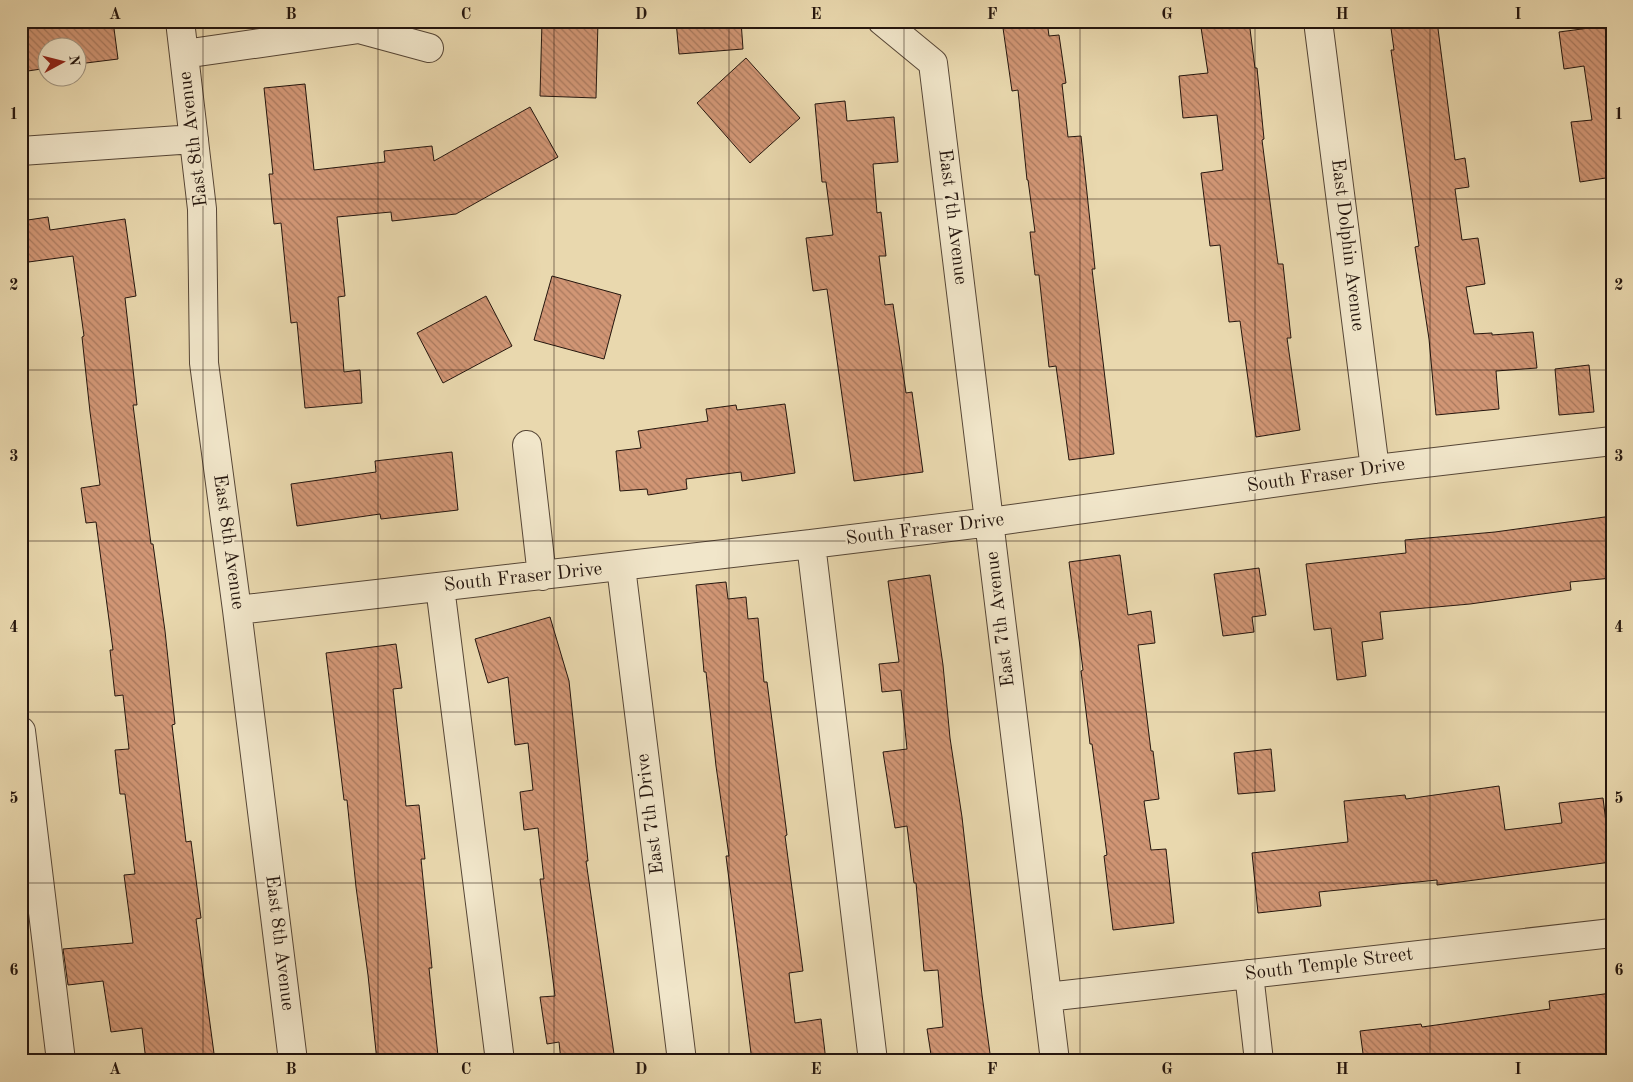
<svg xmlns="http://www.w3.org/2000/svg" width="1633" height="1082" font-family="'Old Standard TT',serif">
  <style>
    .building { fill: url(#building-back-hatch); stroke: #25160e }
    .lines { fill: none; stroke-linecap: round; stroke-linejoin: round }
    .minor-casing { stroke: #564636; stroke-width: 30 }
    .minor { stroke: #f1e6ca; stroke-width: 28 }
    .grid { fill: none; stroke: #25160e; stroke-width: 1; stroke-opacity: 0.55 }
    .labels { text-anchor: middle; dominant-baseline: central; stroke-width: 4.5; stroke-linejoin: round; paint-order: stroke }
    .street-label { font-size: 19px; fill: #25160e; stroke: #f1e6ca }
    .neatline { fill: none; stroke: #25160e; stroke-width: 2 }
    .grid-label { font-size: 16px; text-anchor: middle; font-weight: bold; fill: #25160e }
  </style>
  <defs>
    <pattern id="building-back-hatch" width="6" height="6" patternUnits="userSpaceOnUse" patternTransform="scale(1.25)"><rect width="6" height="6" fill="#d19675"/><path d="M-1 5l2 2M0 0l6 6M5-1l2 2" fill="none" stroke="#a9795e"/></pattern>
  </defs>
  <rect width="100%" height="100%" fill="#e9d8ae"/>
  <filter id="stains"><feTurbulence type="fractalNoise" baseFrequency=".004" numOctaves="4"/><feColorMatrix values="0 0 0 0 .2 0 0 0 0 .09 0 0 0 0 .02 0 0 0 .5 -.17"/></filter>
  <radialGradient id="worn" r=".72"><stop offset=".6" stop-color="#630" stop-opacity="0"/><stop offset="1" stop-color="#630" stop-opacity=".3"/></radialGradient>
  <!-- building -->
  <path class="building" d="M 21,21 L 113,21 L 118,59 L 78,64 L 78,48 L 48,48 L 48,68 L 21,72 Z
    M 542,21 L 598,21 L 596,98 L 540,96 Z
    M 676,21 L 741,21 L 743,49 L 679,54 Z
    M 1002,21 L 1047,21 L 1049,36 L 1059,35 L 1066,83 L 1062,84 L 1068,137 L 1081,136 L 1095,269 L 1092,269 L 1114,454 L 1069,460 L 1056,366 L 1049,367 L 1039,275 L 1035,275 L 1030,232 L 1035,232 L 1028,180 L 1027,180 L 1018,90 L 1012,91 Z
    M 1200,21 L 1249,21 L 1255,68 L 1257,68 L 1264,139 L 1262,140 L 1278,264 L 1283,264 L 1291,338 L 1287,338 L 1300,430 L 1256,437 L 1240,321 L 1229,322 L 1220,245 L 1210,246 L 1201,173 L 1223,170 L 1217,115 L 1183,118 L 1179,76 L 1208,73 Z
    M 1390,21 L 1437,21 L 1455,160 L 1465,158 L 1469,187 L 1455,189 L 1462,240 L 1478,238 L 1485,284 L 1466,287 L 1474,334 L 1492,333 L 1492,335 L 1533,332 L 1537,368 L 1496,371 L 1499,409 L 1436,415 L 1429,339 L 1415,247 L 1419,246 L 1391,50 L 1394,50 Z
    M 1612,25 L 1612,177 L 1580,182 L 1571,122 L 1592,120 L 1584,66 L 1564,69 L 1559,32 Z
    M 746,58 L 800,118 L 750,163 L 697,103 Z
    M 305,84 L 314,170 L 385,162 L 384,151 L 432,146 L 434,161 L 530,107 L 558,157 L 456,214 L 392,221 L 391,212 L 337,217 L 345,296 L 338,297 L 344,372 L 360,370 L 362,403 L 305,408 L 297,322 L 291,323 L 281,223 L 274,224 L 269,174 L 273,174 L 264,88 Z
    M 845,101 L 847,121 L 894,117 L 898,162 L 873,164 L 877,213 L 881,212 L 886,256 L 879,256 L 885,305 L 893,304 L 906,393 L 912,392 L 923,472 L 854,481 L 827,289 L 813,291 L 806,238 L 833,235 L 826,182 L 822,182 L 815,104 Z
    M 48,217 L 50,230 L 125,219 L 136,296 L 125,298 L 137,405 L 133,405 L 151,544 L 153,544 L 165,631 L 175,724 L 172,725 L 186,842 L 191,841 L 201,918 L 196,919 L 215,1061 L 146,1061 L 142,1028 L 111,1032 L 103,981 L 68,985 L 63,949 L 133,943 L 124,875 L 135,874 L 125,794 L 120,794 L 115,750 L 129,749 L 123,695 L 115,696 L 110,650 L 113,650 L 96,522 L 86,523 L 81,488 L 100,485 L 90,412 L 82,337 L 84,336 L 73,256 L 21,263 L 21,221 Z
    M 552,276 L 621,295 L 604,359 L 534,340 Z
    M 486,296 L 512,346 L 443,383 L 417,333 Z
    M 1589,365 L 1594,412 L 1559,415 L 1555,369 Z
    M 785,404 L 795,473 L 742,481 L 741,472 L 686,479 L 687,489 L 648,495 L 647,489 L 620,491 L 616,451 L 641,448 L 638,431 L 708,421 L 706,409 L 736,405 L 737,410 Z
    M 452,452 L 458,510 L 381,519 L 380,514 L 297,526 L 291,484 L 376,472 L 375,461 Z
    M 1612,516 L 1612,578 L 1570,582 L 1571,590 L 1470,604 L 1380,612 L 1383,639 L 1362,642 L 1366,676 L 1337,680 L 1331,628 L 1314,630 L 1306,564 L 1406,553 L 1405,540 L 1495,532 Z
    M 1120,555 L 1128,615 L 1151,611 L 1155,643 L 1138,645 L 1151,751 L 1153,751 L 1159,799 L 1144,801 L 1151,850 L 1166,849 L 1174,923 L 1113,930 L 1104,856 L 1107,855 L 1092,744 L 1090,744 L 1081,671 L 1083,670 L 1069,562 Z
    M 1259,568 L 1266,615 L 1252,617 L 1254,632 L 1223,636 L 1214,574 Z
    M 930,575 L 943,665 L 950,738 L 962,817 L 982,995 L 991,1061 L 932,1061 L 927,1029 L 943,1027 L 938,970 L 924,971 L 916,883 L 914,883 L 907,826 L 895,828 L 883,752 L 907,749 L 901,690 L 882,692 L 879,664 L 899,662 L 888,581 Z
    M 726,582 L 728,599 L 746,597 L 748,619 L 758,618 L 764,682 L 767,682 L 787,835 L 785,836 L 803,971 L 789,973 L 795,1023 L 821,1019 L 826,1061 L 752,1061 L 726,856 L 729,856 L 716,766 L 706,672 L 704,672 L 696,585 Z
    M 550,617 L 569,681 L 588,861 L 586,861 L 615,1061 L 561,1061 L 559,1042 L 547,1044 L 540,997 L 555,996 L 540,879 L 544,879 L 538,828 L 524,830 L 520,792 L 533,790 L 528,743 L 515,745 L 508,677 L 488,683 L 475,639 Z
    M 396,644 L 402,688 L 393,689 L 406,806 L 419,805 L 425,859 L 421,859 L 432,968 L 429,968 L 438,1056 L 377,1061 L 368,975 L 356,887 L 347,800 L 344,800 L 326,653 Z
    M 1271,749 L 1275,791 L 1238,794 L 1234,753 Z
    M 1499,786 L 1505,830 L 1562,823 L 1559,803 L 1603,798 L 1611,862 L 1437,885 L 1437,880 L 1319,892 L 1321,906 L 1258,913 L 1252,853 L 1348,842 L 1344,801 L 1405,795 L 1406,799 Z
    M 1612,993 L 1612,1061 L 1364,1061 L 1360,1031 L 1421,1024 L 1422,1027 L 1550,1009 L 1549,1001 Z"/>
  <g class="lines">
    <!-- minor casing -->
    <g class="minor-casing">
      <path id="minor" d="M 180,21 L 202,209 L 204,363 L 237,610 L 293,1061
        M 882,21 L 933,63 L 1055,1061
        M 1318,21 L 1375,469
        M 184,54 L 359,29 L 429,48
        M 21,151 L 194,139
        M 527,445 L 542,576
        M 811,544 L 873,1061
        M 621,567 L 682,1061
        M 440,587 L 500,1061
        M 237,610 L 811,544 L 990,522 L 1375,469 L 1612,441
        M 21,731 L 61,1061
        M 1249,974 L 1259,1061
        M 1047,997 L 1612,933"/>
    </g>
    <!-- minor -->
    <use href="#minor" class="minor"/>
  </g>
  <!-- grid -->
  <path class="grid" d="M 203,21 L 203,1061M 378,21 L 378,1061M 554,21 L 554,1061M 729,21 L 729,1061M 904,21 L 904,1061M 1080,21 L 1080,1061M 1255,21 L 1255,1061M 1430,21 L 1430,1061M 21,199 L 1612,199M 21,370 L 1612,370M 21,541 L 1612,541M 21,712 L 1612,712M 21,883 L 1612,883"/>
  <g class="labels">
    <!-- street labels -->
    <g class="street-label">
      <text transform="translate(194 139) rotate(-97)">East 8th Avenue</text>
      <text transform="translate(952 217) rotate(83)">East 7th Avenue</text>
      <text transform="translate(1347 245) rotate(83)">East Dolphin Avenue</text>
      <text transform="translate(1326 476) rotate(-8)">South Fraser Drive</text>
      <text transform="translate(925 530) rotate(-7)">South Fraser Drive</text>
      <text transform="translate(228 542) rotate(82)">East 8th Avenue</text>
      <text transform="translate(523 578) rotate(-6)">South Fraser Drive</text>
      <text transform="translate(1001 619) rotate(-97)">East 7th Avenue</text>
      <text transform="translate(651 814) rotate(-97)">East 7th Drive</text>
      <text transform="translate(279 943) rotate(83)">East 8th Avenue</text>
      <text transform="translate(1329 965) rotate(-7)">South Temple Street</text>
    </g>
  </g>
  <!-- margin -->
  <rect width="1633" height="1082" fill="none" stroke="#e9d8ae" stroke-width="55"/>
  <!-- north arrow -->
  <g transform="translate(62 62) rotate(83)"><circle r="24" fill="#f1e6ca" stroke="#9f937f"/>
  <path d="M0-4L9 19L0 12L-9 19Z" fill="#8f2418"/>
  <text y="-8" font-size="14" font-weight="bold" text-anchor="middle" fill="#25160e">N</text>
  </g>
  <rect x="28" y="28" width="1578" height="1026" class="neatline"/>
  <g class="grid-label">
    <text x="115" y="19">A</text>
    <text x="291" y="19">B</text>
    <text x="466" y="19">C</text>
    <text x="641" y="19">D</text>
    <text x="816" y="19">E</text>
    <text x="992" y="19">F</text>
    <text x="1167" y="19">G</text>
    <text x="1342" y="19">H</text>
    <text x="1518" y="19">I</text>
    <text x="14" y="119">1</text>
    <text x="1619" y="119">1</text>
    <text x="14" y="290">2</text>
    <text x="1619" y="290">2</text>
    <text x="14" y="461">3</text>
    <text x="1619" y="461">3</text>
    <text x="14" y="632">4</text>
    <text x="1619" y="632">4</text>
    <text x="14" y="803">5</text>
    <text x="1619" y="803">5</text>
    <text x="14" y="975">6</text>
    <text x="1619" y="975">6</text>
    <text x="115" y="1074">A</text>
    <text x="291" y="1074">B</text>
    <text x="466" y="1074">C</text>
    <text x="641" y="1074">D</text>
    <text x="816" y="1074">E</text>
    <text x="992" y="1074">F</text>
    <text x="1167" y="1074">G</text>
    <text x="1342" y="1074">H</text>
    <text x="1518" y="1074">I</text>
  </g>
  <rect width="100%" height="100%" filter="url(#stains)"/>
  <rect width="100%" height="100%" fill="url(#worn)"/>
</svg>
